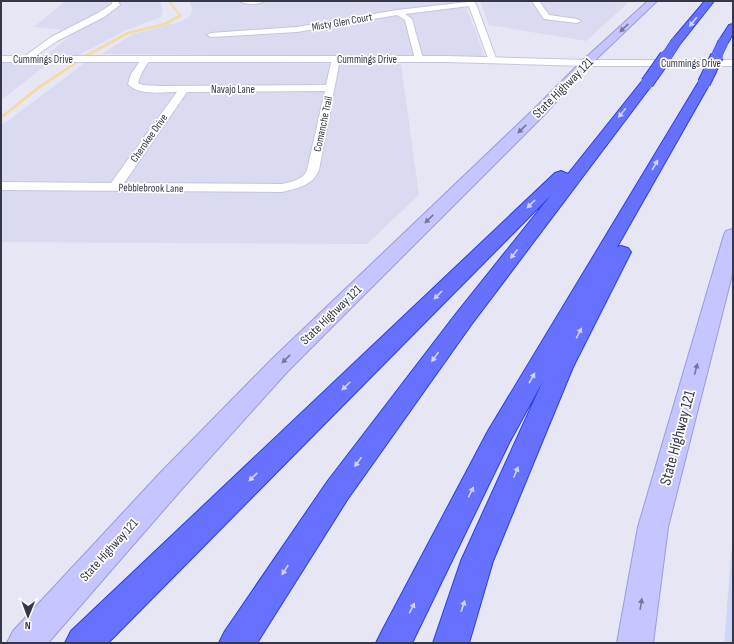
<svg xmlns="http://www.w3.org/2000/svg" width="734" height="644" font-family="'Sofia Sans Condensed',sans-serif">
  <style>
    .residential { fill: #dadbf0 }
    .commercial { fill: #cfd6f8 }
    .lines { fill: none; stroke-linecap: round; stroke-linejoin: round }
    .stream { fill: #f6d99d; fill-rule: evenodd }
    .minor-casing { stroke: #c4c6de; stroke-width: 2 }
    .tertiary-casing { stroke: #c4c6de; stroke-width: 2 }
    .secondary-casing { stroke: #999ae4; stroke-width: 2 }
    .motorway-casing { stroke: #2a3fea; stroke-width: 2 }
    .minor { fill: #fff; fill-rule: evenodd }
    .tertiary { fill: #fff; fill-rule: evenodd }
    .secondary { fill: #c6c5ff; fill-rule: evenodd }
    .motorway { fill: #6671ff; fill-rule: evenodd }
    .motorway-bridge-far1-casing { stroke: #2a3fea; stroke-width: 11; stroke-linecap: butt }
    .motorway-bridge-casing { stroke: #2a3fea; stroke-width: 14; stroke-linecap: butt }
    .motorway-bridge-far1 { stroke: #6671ff; stroke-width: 10 }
    .motorway-bridge { stroke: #6671ff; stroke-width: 12 }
    .oneway { fill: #d1d4ff }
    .oneway2 { fill: #76779a }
    .labels { text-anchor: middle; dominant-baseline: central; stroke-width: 3.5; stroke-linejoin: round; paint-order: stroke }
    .far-street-label { font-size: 11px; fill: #343747; stroke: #fff }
    .street-label { font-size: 13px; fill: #343747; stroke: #fff }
    .near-street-label { font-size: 16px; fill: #343747; stroke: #fff }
  </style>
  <rect width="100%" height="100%" fill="#e6e6f4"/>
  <!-- residential -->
  <path class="residential" d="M 29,1 L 160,1 L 163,11 L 161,17 L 124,31 L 77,56 L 45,56 L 76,31 L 34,27 L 64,2 Z
    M 189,1 L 464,1 L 485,57 L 102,54 L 133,34 L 183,21 L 191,15 L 192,8 Z
    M 480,1 L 630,1 L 586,41 L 489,25 Z
    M 86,62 L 401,64 L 419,195 L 367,244 L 1,242 L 1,124 L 9,120 Z
    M 1,63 L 49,63 L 1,100 Z"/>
  <!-- commercial -->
  <path class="commercial" d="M 733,533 L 733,643 L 724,643 Z"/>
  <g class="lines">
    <!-- stream -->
    <path class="stream" d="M 168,1 L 170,1 L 182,16 L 166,25 L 129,34 L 88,56 L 85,55 L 127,32 L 164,23 L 179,15 Z
      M 75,62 L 78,63 L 39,89 L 1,119 L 1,116 L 37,87 Z"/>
    <!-- minor casing -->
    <g class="minor-casing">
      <path id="minor" d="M 112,1 L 118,1 L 120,5 L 104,17 L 57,41 L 28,61 L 25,62 L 21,59 L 51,37 L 98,13 L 112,4 Z
        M 240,1 L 264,1 C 259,5 245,5 240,1 Z
        M 468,1 L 474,1 L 476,4 L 497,61 L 496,63 L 490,63 L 489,61 L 469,6 L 405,14 L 412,19 L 423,59 L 419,62 L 415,59 L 405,20 L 397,15 L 297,32 L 211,37 L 207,35 L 211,33 L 297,27 L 397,10 L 468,2 Z
        M 532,1 L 539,1 L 549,15 L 577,19 L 581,21 L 577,23 L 544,19 Z
        M 146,56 L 150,59 L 141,74 L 138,83 L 142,85 L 160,86 L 326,85 L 332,59 L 336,56 L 339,57 L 340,59 L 319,170 C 312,186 298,188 282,192 L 1,190 L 1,182 L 111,183 L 177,92 C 162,92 139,96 128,84 L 131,74 L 143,57 ZM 325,91 L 307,170 C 303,180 291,182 282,184 L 124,183 L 187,92 Z"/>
    </g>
    <!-- tertiary casing -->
    <g class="tertiary-casing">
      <path id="tertiary" d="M 1,56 L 446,56 L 586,60 L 733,60 L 733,66 L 586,66 L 446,62 L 1,62 Z"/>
    </g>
    <!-- secondary casing -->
    <g class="secondary-casing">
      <path id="secondary" d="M 648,1 L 657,1 L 590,65 L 543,116 L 288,371 L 181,490 L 48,643 L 7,643 L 13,631 L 161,472 L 272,359 L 533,110 L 582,61 Z
        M 733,229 L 733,271 L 668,527 L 653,643 L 617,643 L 638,527 L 724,235 L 726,231 Z"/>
    </g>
    <!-- motorway casing -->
    <g class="motorway-casing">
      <path id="motorway" d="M 705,1 L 714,1 L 680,44 L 672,44 L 671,42 L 672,40 Z
        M 733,24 C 733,33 732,37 727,44 L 719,44 L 718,42 L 729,25 Z
        M 647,79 L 651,80 L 653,83 L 651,86 L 471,325 L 347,500 L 257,643 L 219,643 L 225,631 L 327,482 L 455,315 L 551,195 L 108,643 L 65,643 L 71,631 L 555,173 L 561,171 L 568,174 L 643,80 Z
        M 704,79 L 708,80 L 710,83 L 617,247 L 621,246 L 628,248 L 631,252 L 573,367 L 493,561 L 469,643 L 433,643 L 461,561 L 543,381 L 509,443 L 412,643 L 376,643 L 382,631 L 488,431 L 698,83 L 700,80 Z"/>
    </g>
    <!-- minor -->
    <use href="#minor" class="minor"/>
    <!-- tertiary -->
    <use href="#tertiary" class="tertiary"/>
    <!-- secondary -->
    <use href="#secondary" class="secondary"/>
    <!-- motorway -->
    <use href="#motorway" class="motorway"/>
    <!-- motorway-bridge-far1 casing -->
    <g class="motorway-bridge-far1-casing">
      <path id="motorway-bridge-far1" d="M 666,57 L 676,42
        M 716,57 L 723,42"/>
    </g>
    <!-- motorway-bridge casing -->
    <g class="motorway-bridge-casing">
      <path id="motorway-bridge" d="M 647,83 L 666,56
        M 704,83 L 717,56"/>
    </g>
    <!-- motorway-bridge-far1 -->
    <use href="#motorway-bridge-far1" class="motorway-bridge-far1"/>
    <!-- motorway-bridge -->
    <use href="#motorway-bridge" class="motorway-bridge"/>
  </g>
  <!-- one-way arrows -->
  <defs><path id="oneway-solid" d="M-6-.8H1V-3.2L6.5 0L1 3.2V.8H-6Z"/></defs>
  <g class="oneway">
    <use href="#oneway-solid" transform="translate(693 22) rotate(129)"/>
    <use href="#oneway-solid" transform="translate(622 113) rotate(129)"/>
    <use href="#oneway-solid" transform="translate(655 165) rotate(-60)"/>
    <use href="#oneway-solid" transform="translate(531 204) rotate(136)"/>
    <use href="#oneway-solid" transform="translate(514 254) rotate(128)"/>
    <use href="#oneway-solid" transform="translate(438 295) rotate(136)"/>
    <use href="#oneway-solid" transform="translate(579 333) rotate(-63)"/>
    <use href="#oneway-solid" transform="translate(435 357) rotate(126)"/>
    <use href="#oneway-solid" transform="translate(532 378) rotate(-60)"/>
    <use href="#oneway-solid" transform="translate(346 386) rotate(135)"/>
    <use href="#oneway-solid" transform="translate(358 462) rotate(126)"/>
    <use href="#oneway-solid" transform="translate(516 472) rotate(-67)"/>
    <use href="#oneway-solid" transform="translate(253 477) rotate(136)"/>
    <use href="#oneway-solid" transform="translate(471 492) rotate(-63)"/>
    <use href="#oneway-solid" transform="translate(285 570) rotate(123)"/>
    <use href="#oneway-solid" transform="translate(463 606) rotate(-72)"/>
    <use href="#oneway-solid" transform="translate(412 608) rotate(-63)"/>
  </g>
  <g class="oneway2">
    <use href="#oneway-solid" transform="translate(624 28) rotate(137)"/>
    <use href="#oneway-solid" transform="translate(522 129) rotate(136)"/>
    <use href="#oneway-solid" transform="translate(429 219) rotate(136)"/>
    <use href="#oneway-solid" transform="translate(286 359) rotate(136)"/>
    <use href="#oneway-solid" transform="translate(696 369) rotate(-75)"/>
    <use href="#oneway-solid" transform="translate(641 604) rotate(-81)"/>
  </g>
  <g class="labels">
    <!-- far-street labels -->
    <g class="far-street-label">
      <text transform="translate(342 22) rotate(-10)">Misty Glen Court</text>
      <text x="43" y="59">Cummings Drive</text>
      <text x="367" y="59">Cummings Drive</text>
      <text x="691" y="63">Cummings Drive</text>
      <text x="233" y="89">Navajo Lane</text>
      <text transform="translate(323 124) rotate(-78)">Comanche Trail</text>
      <text transform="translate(149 138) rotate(-55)">Cherokee Drive</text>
      <text transform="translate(151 188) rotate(1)">Pebblebrook Lane</text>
    </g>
    <!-- street labels -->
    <g class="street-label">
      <text transform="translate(563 88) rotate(-45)">State Highway 121</text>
      <text transform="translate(331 315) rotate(-44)">State Highway 121</text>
      <text transform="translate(109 550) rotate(-48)">State Highway 121</text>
    </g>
    <!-- near-street labels -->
    <g class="near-street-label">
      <text transform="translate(678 438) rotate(-75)">State Highway 121</text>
    </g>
  </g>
  <!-- border -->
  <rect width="734" height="644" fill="none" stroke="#343747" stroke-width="4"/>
  <!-- north arrow -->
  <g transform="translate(28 616) rotate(181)" stroke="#ffffff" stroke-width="3" paint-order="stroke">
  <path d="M0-3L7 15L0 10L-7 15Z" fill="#343747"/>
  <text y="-6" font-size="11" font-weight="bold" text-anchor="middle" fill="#343747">N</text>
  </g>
</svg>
